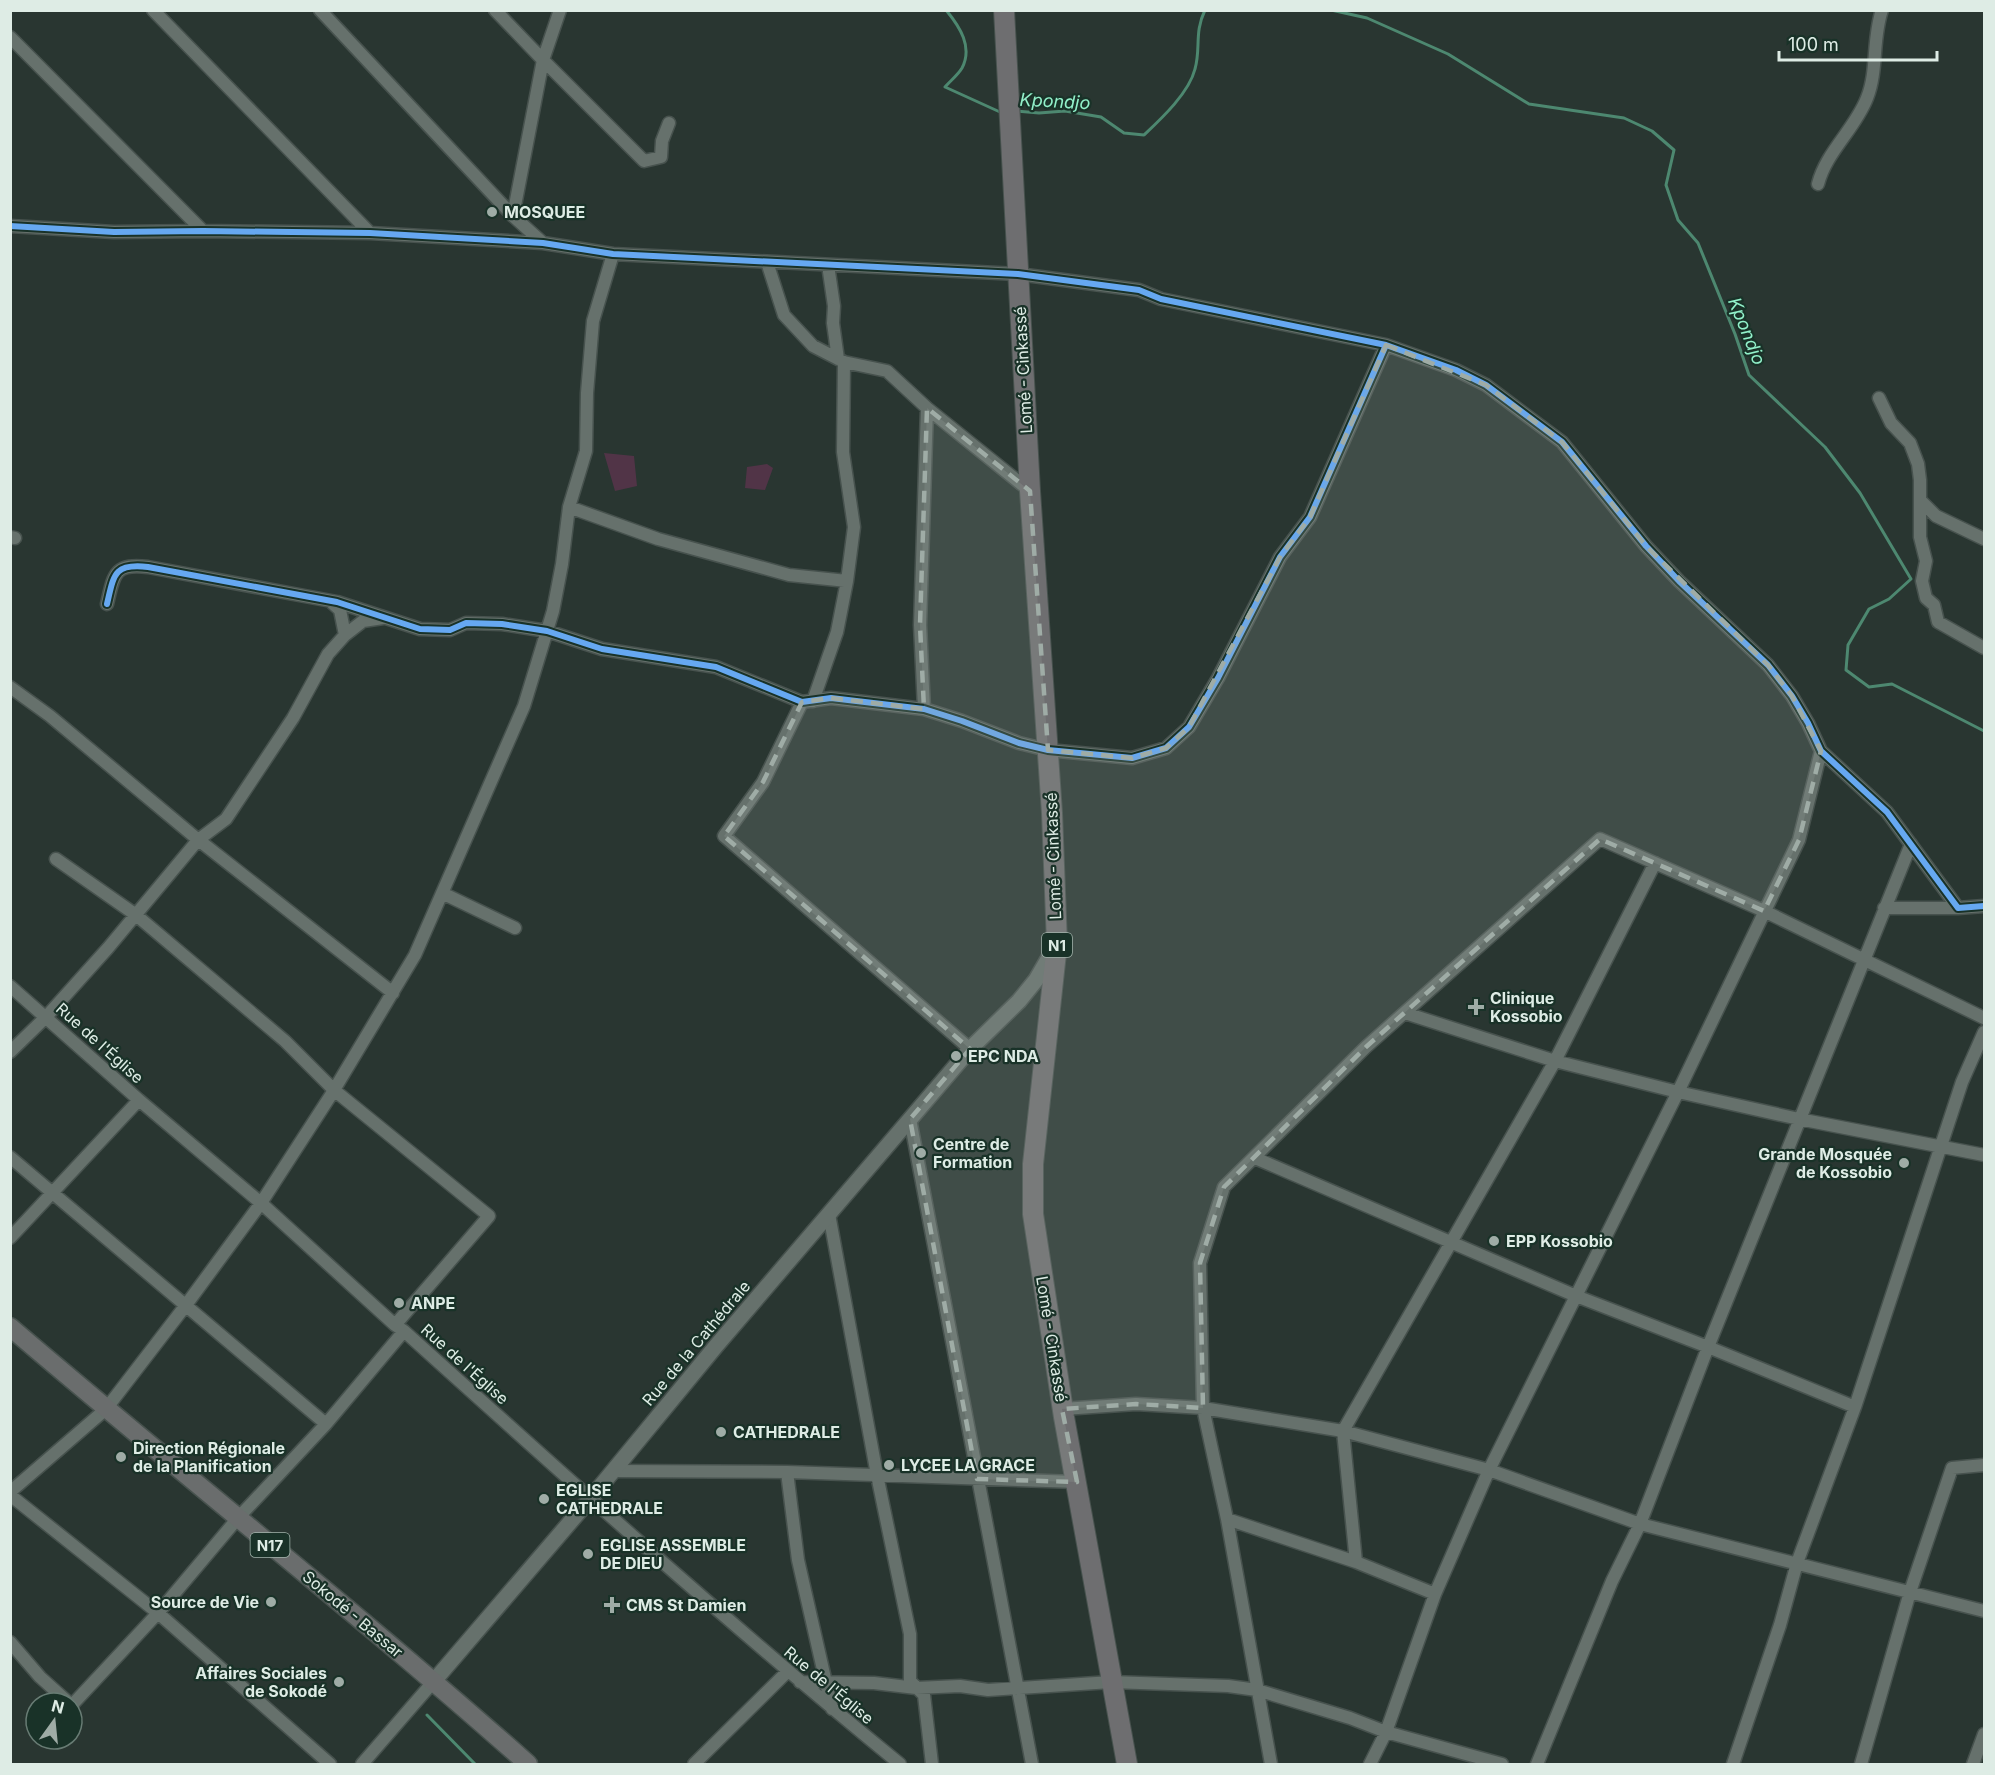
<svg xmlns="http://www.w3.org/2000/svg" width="1995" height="1775" font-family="Inter,sans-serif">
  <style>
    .green { fill: #513447 }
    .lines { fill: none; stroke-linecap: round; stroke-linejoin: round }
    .stream { stroke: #4d8870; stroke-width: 3 }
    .minor-casing { stroke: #47524e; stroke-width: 15 }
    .tertiary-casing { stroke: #47524e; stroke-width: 18 }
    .primary-casing { stroke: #47524e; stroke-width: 21 }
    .trunk-casing { stroke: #47524e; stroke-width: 22 }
    .minor { stroke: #66716c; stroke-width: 12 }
    .tertiary { stroke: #66716c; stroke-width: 15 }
    .primary { stroke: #6a6d6d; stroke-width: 18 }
    .trunk { stroke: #6e6e70; stroke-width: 20 }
    .cycleway-casing { stroke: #193228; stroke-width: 10 }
    .cycleway { stroke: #66a8f1; stroke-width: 6 }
    .marked { fill: #9faca6; fill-opacity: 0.2; stroke: #9faca6; stroke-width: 4.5; stroke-dasharray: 12 8; stroke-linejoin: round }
    .poi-dot { fill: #9faca6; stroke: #193228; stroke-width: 2 }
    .labels { text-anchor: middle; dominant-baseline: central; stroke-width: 4.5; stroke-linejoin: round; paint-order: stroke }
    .shield { fill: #193228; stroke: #a3b4ac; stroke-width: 1.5 }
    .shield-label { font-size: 15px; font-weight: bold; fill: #deece5 }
    .poi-label { font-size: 16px; font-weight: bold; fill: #deece5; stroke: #193228; text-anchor: start }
    .street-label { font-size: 16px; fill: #deece5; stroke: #193228 }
    .water-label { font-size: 18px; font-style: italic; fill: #92f1ca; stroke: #193228 }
  </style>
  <rect width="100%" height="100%" fill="#293631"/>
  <!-- green -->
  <path class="green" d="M 604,453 L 634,456 L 637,486 L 615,491 Z
    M 767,464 L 773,468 L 765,490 L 745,488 L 747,467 Z"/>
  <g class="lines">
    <!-- stream -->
    <path class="stream" d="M 946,10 C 960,27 973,47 962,68 C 958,75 950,81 945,87 L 1000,112 L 1004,112
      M 1331,10 L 1367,18 L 1448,54 L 1529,104 L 1624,118 L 1652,131 L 1674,150 L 1666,185 L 1678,220 L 1698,243 L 1735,334 L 1749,375 L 1825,447 L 1860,493 L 1911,579 L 1889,599 L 1869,609 L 1848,645 L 1846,670 L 1869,687 L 1892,684 L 1984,731
      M 1016,111 L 1039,113 L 1065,111 L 1101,117 L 1124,133 L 1144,135 C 1161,119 1189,93 1195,69 C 1201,48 1194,33 1205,10
      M 427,1715 L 475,1764"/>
    <!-- minor casing -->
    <g class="minor-casing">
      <path id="minor" d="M 153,10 L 370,233
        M 320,10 L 513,216 L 543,243
        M 495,10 L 543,60 L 560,10
        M 10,37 L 203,231
        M 1818,184 C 1826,152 1855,129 1867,98 C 1878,71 1872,39 1882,10
        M 513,216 L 543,60 L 644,161 L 661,157 L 662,141 L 669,123
        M 10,226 L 114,232 L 203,231 L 370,233 L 543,243 L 613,254 L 1018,274 L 1139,290 L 1161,299 L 1386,345 L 1456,370 L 1486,385 L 1562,442 L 1646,546 L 1679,581 L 1768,665 L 1792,696 L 1808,723 L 1821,751 L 1887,812 L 1958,908 L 1984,906
        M 767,262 L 784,315 L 813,346 L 844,362 L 887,371 L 927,408 L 1030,491
        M 828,265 L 834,306 L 833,323 L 838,359
        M 844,362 L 843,452 L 854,527 L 847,581
        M 1879,398 L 1891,423 L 1910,443 L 1918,464 L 1920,480 L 1920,537 L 1926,561 L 1922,581 L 1926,598 L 1934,605 L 1938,622 L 1984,648
        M 1921,501 L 1936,516 L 1984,539
        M 569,507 L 658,539 L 789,575 L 847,581 L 837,632 L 813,701
        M 10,537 L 15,538
        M 330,601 L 340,610 L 345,635
        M 107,604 C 114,574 114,563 148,567 L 337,602 L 420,629 L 450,630 L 466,623 L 502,624 L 547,631 L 602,649 L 716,667 L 802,702 L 831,698 L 924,709 L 962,721 L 1019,743 L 1048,750 L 1132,758 L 1166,748 L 1189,727 L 1218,678 L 1280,557 L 1310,517 L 1386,345
        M 10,687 L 50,716 L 196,838 L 393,993
        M 802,702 L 763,782 L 724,836 L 970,1049
        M 924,709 L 920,625 L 927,408
        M 56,859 L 136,915 L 285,1041 L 334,1090 L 489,1216 L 395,1325
        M 442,893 L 515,928
        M 1884,908 L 1958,908
        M 10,986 L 139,1100 L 261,1203 L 395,1325 L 404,1331 C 567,1478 730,1625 900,1764
        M 1405,1013 L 1555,1061 L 1678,1092 L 1799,1119 L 1984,1155
        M 10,1052 L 46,1017 L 108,948 L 198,840 L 226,819 L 293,718 L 328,654 L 345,635 L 363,621 L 383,618
        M 910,1119 L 1032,1764
        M 10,1157 L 326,1424
        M 1255,1158 L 1576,1296 L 1708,1347 L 1855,1407
        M 829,1214 L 877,1475 L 910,1634 L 910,1681 L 924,1695 L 932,1764
        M 10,1238 L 139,1100
        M 1063,1409 L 1136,1404 L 1203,1408 L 1343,1431 L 1489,1470 L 1640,1524 L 1984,1611
        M 613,1471 L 787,1472 L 1077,1482
        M 787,1472 L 798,1560 L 832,1709
        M 10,1492 L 106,1409 L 186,1305 L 261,1203 L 331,1095 L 415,955 L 524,706 L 553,611 L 562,564 L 569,507 L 586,451 L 587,393 L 593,321 L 613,254
        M 10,1495 L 158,1613 L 330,1764
        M 1227,1519 L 1356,1562 L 1435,1594
        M 1356,1562 L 1343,1431 L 1555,1061 L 1655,863
        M 10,1642 L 40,1677 L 69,1703
        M 800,1682 L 874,1683 L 916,1688 L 960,1686 L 988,1690 L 1111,1682 L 1228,1686 L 1257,1690 L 1350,1718 L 1386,1732 L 1502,1764
        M 72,1705 L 158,1613 L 238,1518 L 326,1424 L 404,1331
        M 362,1764 L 434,1681
        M 694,1764 L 787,1672
        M 1271,1764 L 1227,1519 L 1203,1408 L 1200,1263 L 1224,1187 L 1366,1047 L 1600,839 L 1764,911 L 1984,1018
        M 1370,1764 L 1386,1732 L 1435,1594 L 1489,1470 L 1678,1092 L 1799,840 L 1821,751
        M 1537,1764 L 1612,1581 L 1640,1524 L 1708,1347 L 1911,844
        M 1733,1764 L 1780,1625 L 1797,1563 L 1855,1407 L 1962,1082 L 1984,1032
        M 1861,1764 L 1910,1592 L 1952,1468 L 1984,1465
        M 1973,1764 L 1984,1734"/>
    </g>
    <!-- tertiary casing -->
    <g class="tertiary-casing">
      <path id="tertiary" d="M 434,1681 L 590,1499 L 716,1346 L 970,1049 L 1019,1001 L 1036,980 L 1054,949"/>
    </g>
    <!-- primary casing -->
    <g class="primary-casing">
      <path id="primary" d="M 10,1327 C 182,1474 359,1614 528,1764"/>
    </g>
    <!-- trunk casing -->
    <g class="trunk-casing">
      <path id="trunk" d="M 1004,10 L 1030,491 L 1052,813 L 1057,944 L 1033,1164 L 1033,1214 L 1064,1417 L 1127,1764"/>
    </g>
    <!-- minor -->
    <use href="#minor" class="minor"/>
    <!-- tertiary -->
    <use href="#tertiary" class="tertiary"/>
    <!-- primary -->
    <use href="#primary" class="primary"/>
    <!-- trunk -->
    <use href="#trunk" class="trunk"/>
    <!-- cycleway casing -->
    <g class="cycleway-casing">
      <path id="cycleway" d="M 10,226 L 114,232 L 203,231 L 370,233 L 543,243 L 613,254 L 1018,274 L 1139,290 L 1161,299 L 1386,345 L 1456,370 L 1486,385 L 1562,442 L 1646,546 L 1679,581 L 1768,665 L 1792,696 L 1808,723 L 1821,751 L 1887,812 L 1958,908 L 1984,906
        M 107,604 C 114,574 114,563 148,567 L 337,602 L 420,629 L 450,630 L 466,623 L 502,624 L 547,631 L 602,649 L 716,667 L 802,702 L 831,698 L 924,709 L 962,721 L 1019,743 L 1048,750 L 1132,758 L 1166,748 L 1189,727 L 1218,678 L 1280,557 L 1310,517 L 1386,345"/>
    </g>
    <!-- cycleway -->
    <use href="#cycleway" class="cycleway"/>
  </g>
  <!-- marked area -->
  <path class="marked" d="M 1386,345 L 1486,385 L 1562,442 L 1646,546 L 1768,665 L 1792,696 L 1821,751 L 1799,840 L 1764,911 L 1600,839 L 1366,1047 L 1224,1187 L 1200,1263 L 1203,1408 L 1136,1404 L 1062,1409 L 1077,1482 L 977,1479 L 910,1119 L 970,1049 L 724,836 L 763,782 L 802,702 L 831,698 L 924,709 L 920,625 L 927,408 L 1030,491 L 1048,750 L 1132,758 L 1166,748 L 1189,727 L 1280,557 L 1310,517 Z"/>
  <!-- markers -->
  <g class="poi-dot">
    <circle cx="492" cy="212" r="6"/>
    <path d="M1473 998h6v6h6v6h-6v6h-6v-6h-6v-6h6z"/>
    <circle cx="956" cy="1056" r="6"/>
    <circle cx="921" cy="1153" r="6"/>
    <circle cx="1904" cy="1163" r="6"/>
    <circle cx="1494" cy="1241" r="6"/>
    <circle cx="399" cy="1303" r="6"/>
    <circle cx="721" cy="1432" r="6"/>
    <circle cx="121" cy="1457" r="6"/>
    <circle cx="889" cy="1465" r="6"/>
    <circle cx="544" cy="1499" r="6"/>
    <circle cx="588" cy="1554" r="6"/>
    <circle cx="271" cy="1602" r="6"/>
    <path d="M609 1596h6v6h6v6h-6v6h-6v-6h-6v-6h6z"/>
    <circle cx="339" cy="1682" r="6"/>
  </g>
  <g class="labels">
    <!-- shield labels -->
    <g class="shield">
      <rect x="1042" y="933" width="30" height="24" rx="4.5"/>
      <rect x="250.5" y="1533" width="39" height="24" rx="4.5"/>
    </g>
    <g class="shield-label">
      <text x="1057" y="945">N1</text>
      <text x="270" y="1545">N17</text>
    </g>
    <!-- poi labels -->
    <g class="poi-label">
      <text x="504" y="212">MOSQUEE</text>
      <text x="1490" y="998">Clinique<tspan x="1490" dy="18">Kossobio</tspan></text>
      <text x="968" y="1056">EPC NDA</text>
      <text x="933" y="1144">Centre de<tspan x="933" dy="18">Formation</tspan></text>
      <text x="1892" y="1154" text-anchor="end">Grande Mosquée<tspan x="1892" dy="18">de Kossobio</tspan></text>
      <text x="1506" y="1241">EPP Kossobio</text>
      <text x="411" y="1303">ANPE</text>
      <text x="733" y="1432">CATHEDRALE</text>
      <text x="133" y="1448">Direction Régionale<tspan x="133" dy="18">de la Planification</tspan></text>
      <text x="901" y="1465">LYCEE LA GRACE</text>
      <text x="556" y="1490">EGLISE<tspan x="556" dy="18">CATHEDRALE</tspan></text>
      <text x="600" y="1545">EGLISE ASSEMBLE<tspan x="600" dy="18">DE DIEU</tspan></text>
      <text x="259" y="1602" text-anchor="end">Source de Vie</text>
      <text x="626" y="1605">CMS St Damien</text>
      <text x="327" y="1673" text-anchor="end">Affaires Sociales<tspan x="327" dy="18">de Sokodé</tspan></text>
    </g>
    <!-- street labels -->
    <g class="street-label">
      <text transform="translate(1023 370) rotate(-93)">Lomé - Cinkassé</text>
      <text transform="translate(1053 856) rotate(-92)">Lomé - Cinkassé</text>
      <text transform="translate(100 1043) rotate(42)">Rue de l'Église</text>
      <text transform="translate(1052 1339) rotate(81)">Lomé - Cinkassé</text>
      <text transform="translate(696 1343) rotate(-50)">Rue de la Cathédrale</text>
      <text transform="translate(465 1364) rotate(42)">Rue de l'Église</text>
      <text transform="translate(353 1614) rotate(40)">Sokodé - Bassar</text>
      <text transform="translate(829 1685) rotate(40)">Rue de l'Église</text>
    </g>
    <!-- water labels -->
    <g class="water-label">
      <text transform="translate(1055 101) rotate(3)">Kpondjo</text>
      <text transform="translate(1747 331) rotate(68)">Kpondjo</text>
    </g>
  </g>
  <!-- border -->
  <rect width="1995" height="1775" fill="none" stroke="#deece5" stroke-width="24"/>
  <!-- north arrow -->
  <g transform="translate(54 1721) rotate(15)"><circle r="28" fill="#193228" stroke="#687c74" stroke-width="1.5"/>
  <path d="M0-4.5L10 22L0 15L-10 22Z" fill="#9faca6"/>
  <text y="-9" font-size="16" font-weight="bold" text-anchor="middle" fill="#deece5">N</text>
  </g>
  <!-- scale -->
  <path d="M1779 51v9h158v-9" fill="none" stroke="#deece5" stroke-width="3"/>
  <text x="1788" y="51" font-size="18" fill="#deece5" stroke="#193228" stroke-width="4.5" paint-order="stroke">100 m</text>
</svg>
